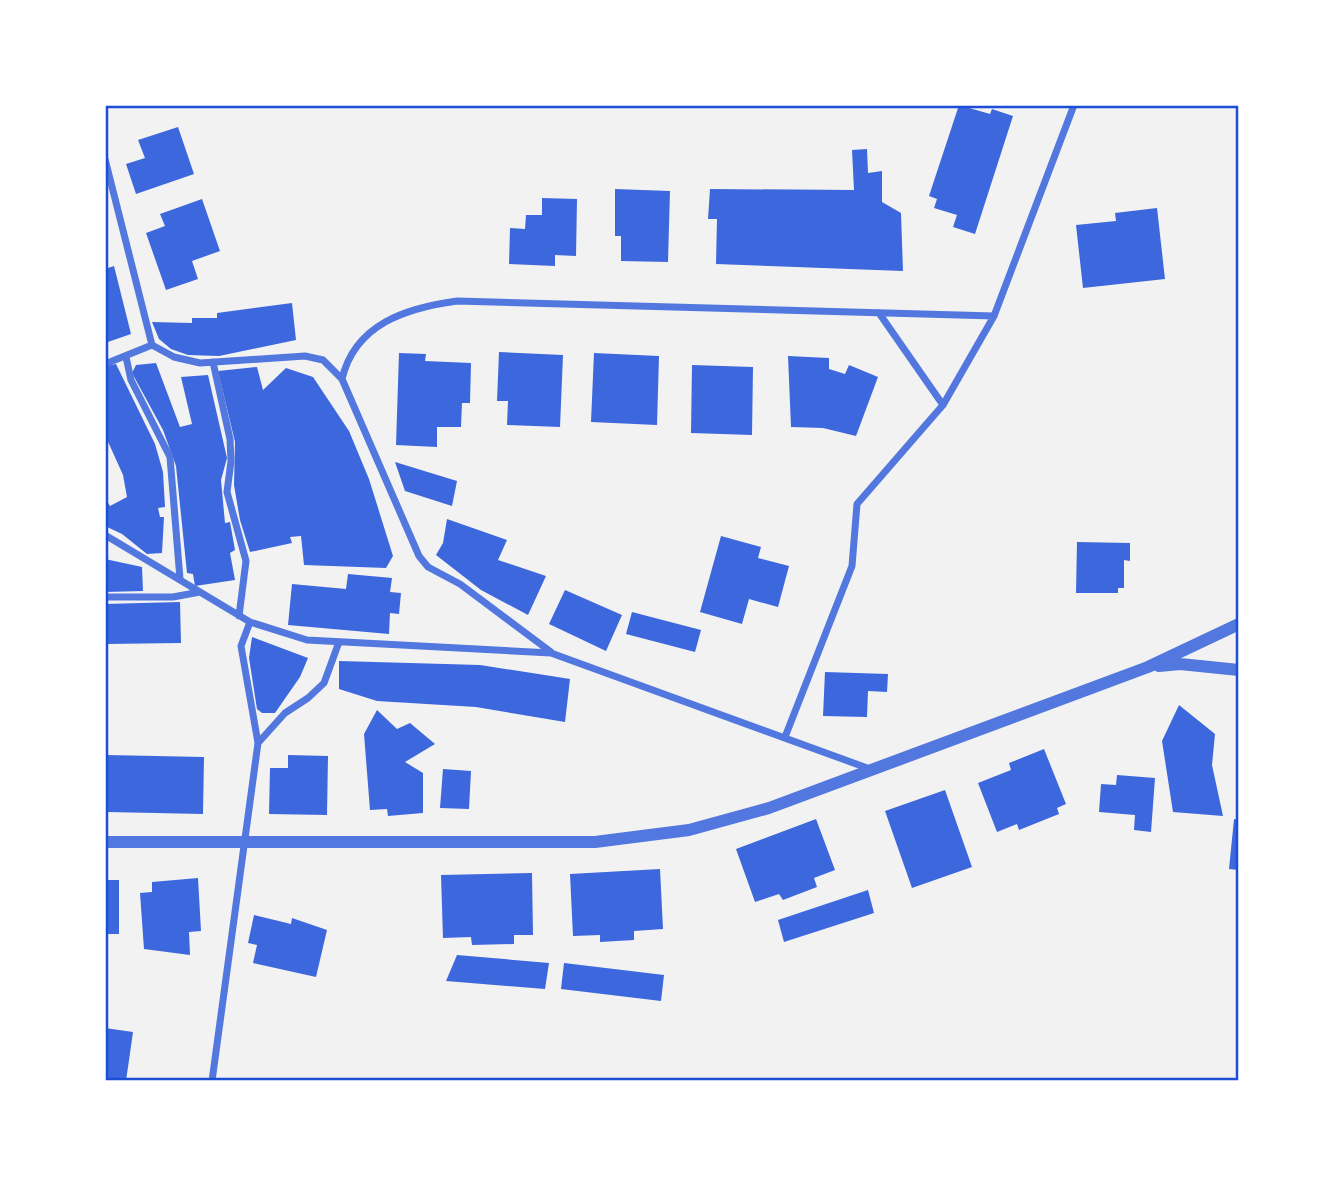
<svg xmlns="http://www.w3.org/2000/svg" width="1344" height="1186" font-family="'Sofia Sans Condensed',sans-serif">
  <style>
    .building { fill: #3d67dc }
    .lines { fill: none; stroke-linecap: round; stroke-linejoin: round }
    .minor { stroke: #5277de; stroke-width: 7 }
    .tertiary { stroke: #5277de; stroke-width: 12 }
    .neatline { fill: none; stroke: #1d4ed8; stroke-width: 2.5 }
  </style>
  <rect width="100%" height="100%" fill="#f2f2f2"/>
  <!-- building -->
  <path class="building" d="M 959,105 L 990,114 L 992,109 L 1013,116 L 975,234 L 953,227 L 957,215 L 934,208 L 937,199 L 929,196 Z
    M 178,127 L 194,174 L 136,194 L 126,164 L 145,158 L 138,140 Z
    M 867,149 L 868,173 L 882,171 L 882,202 L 901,213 L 903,271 L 716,264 L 717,219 L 708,219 L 710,189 L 854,190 L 852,150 Z
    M 615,189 L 670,191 L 668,262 L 621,261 L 621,236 L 615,236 Z
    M 542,198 L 577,199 L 576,256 L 555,255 L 555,266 L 509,264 L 510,228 L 525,229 L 526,215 L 542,215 Z
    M 202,199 L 220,251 L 192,261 L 198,279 L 166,290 L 146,233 L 165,226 L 160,214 Z
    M 1157,208 L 1165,279 L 1083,288 L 1076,225 L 1116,221 L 1115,213 Z
    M 114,266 L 131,334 L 105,343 L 105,269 Z
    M 292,303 L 296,340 L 219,356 L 188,355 L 171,349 L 159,339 L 152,322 L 192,323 L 192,318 L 217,318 L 217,313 Z
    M 499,352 L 563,355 L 560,427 L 507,425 L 508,401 L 497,401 Z
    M 399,353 L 426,354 L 425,361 L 471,363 L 470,403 L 462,403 L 461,427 L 437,427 L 437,447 L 396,445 Z
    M 594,353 L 659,356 L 657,425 L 591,422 Z
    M 788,356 L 829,358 L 829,369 L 845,374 L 849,365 L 878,377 L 856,436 L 823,428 L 791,427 Z
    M 156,363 L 180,427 L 192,424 L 181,377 L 208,375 L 227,458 L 221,480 L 225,523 L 230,522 L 235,550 L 230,553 L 235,580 L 195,586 L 193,574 L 187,573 L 176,466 L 163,430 L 132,373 L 136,365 Z
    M 116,364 L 155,444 L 163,472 L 165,507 L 158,508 L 160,517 L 164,517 L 162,553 L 147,554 L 122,534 L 105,526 L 105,498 L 110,506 L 127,497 L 123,475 L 105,435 L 105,366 Z
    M 692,365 L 753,367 L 752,435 L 691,433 Z
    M 257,367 L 263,390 L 286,368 L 313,377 L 349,431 L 369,479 L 393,556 L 386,568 L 304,565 L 301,536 L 290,537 L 292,543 L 250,552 L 240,520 L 234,485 L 235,442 L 218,371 Z
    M 395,462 L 457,481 L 452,506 L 405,491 Z
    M 447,519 L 507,540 L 498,560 L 546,576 L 528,615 L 481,590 L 436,555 L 443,543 Z
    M 721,536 L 761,547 L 758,558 L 789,566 L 778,607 L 749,599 L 742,624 L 700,612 Z
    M 1077,542 L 1130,543 L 1130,561 L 1124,560 L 1124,588 L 1118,588 L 1118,593 L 1076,593 Z
    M 105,559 L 142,567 L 143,591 L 105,592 Z
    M 348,574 L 392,578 L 390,592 L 401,593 L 399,614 L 390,613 L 389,634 L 288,625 L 292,584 L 346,589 Z
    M 565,590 L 622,615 L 606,651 L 549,624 Z
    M 180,602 L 181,643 L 105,644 L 105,604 Z
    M 632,612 L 701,630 L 695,652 L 626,634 Z
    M 252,637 L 308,658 L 300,677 L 275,713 L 262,713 L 257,709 L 249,658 Z
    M 339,661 L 480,665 L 570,679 L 565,722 L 476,707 L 377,701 L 339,689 Z
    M 825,672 L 888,674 L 887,692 L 868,691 L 867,717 L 823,716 Z
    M 1179,705 L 1215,734 L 1212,765 L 1223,816 L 1173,812 L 1162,741 Z
    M 377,710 L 397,729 L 410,723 L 435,744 L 405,762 L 423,773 L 423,813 L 388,816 L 387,809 L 370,810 L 364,734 Z
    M 1044,749 L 1066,804 L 1057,808 L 1059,814 L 1019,830 L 1017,824 L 997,832 L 978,783 L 1011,770 L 1009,763 Z
    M 107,755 L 204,757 L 203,814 L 107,812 Z
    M 288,755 L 328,756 L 327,815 L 269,814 L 270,768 L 288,768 Z
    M 443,769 L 471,771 L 469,809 L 440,808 Z
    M 1117,775 L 1155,778 L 1151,832 L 1134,830 L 1135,815 L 1099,812 L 1101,784 L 1116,785 Z
    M 945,790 L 972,867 L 912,888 L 885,811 Z
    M 816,819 L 835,870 L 814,878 L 817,887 L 783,900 L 779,894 L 755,902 L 736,849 Z
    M 1234,819 L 1239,820 L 1239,870 L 1229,869 Z
    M 660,869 L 663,929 L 634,931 L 634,940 L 600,942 L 600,935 L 573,936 L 570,874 Z
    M 532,873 L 533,935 L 514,935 L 514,944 L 472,945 L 471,937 L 443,938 L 441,875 Z
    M 198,878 L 201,931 L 189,932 L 190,955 L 144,949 L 140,893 L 152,892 L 152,882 Z
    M 105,880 L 119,880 L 119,934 L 105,934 Z
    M 868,890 L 874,913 L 784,942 L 778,920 Z
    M 254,915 L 291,924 L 292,918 L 327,930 L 316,977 L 253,963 L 257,945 L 248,943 Z
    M 457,955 L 549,963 L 545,989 L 446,981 Z
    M 564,963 L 664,975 L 661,1001 L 561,989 Z
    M 105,1028 L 133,1032 L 126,1081 L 105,1081 Z"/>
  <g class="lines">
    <!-- minor -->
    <path class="minor" d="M 105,159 L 152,345
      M 879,313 L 943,405
      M 152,345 L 174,357 L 200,363 L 305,356 L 323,360 L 342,379 L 419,556 L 428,567 L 460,584 L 551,652
      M 126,357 L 131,380 L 170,457 L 180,579
      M 213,362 L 230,439 L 231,461 L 227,492 L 246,561 L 239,616
      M 105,364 L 152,345
      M 342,379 C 355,324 406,308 457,301 L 994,316
      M 105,535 L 250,622 L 307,640 L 551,653 L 870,769
      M 105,597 L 173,597 L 200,592
      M 785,737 L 852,566 L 857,504 L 943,405 L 994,316 L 1074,105
      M 258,743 L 285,713 L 308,698 L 324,683 L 339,642
      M 212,1081 L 258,743 L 241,646 L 250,622"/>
    <!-- tertiary -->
    <path class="tertiary" d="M 1159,666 L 1180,664 L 1239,670
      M 105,842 L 595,842 L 689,830 L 769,808 L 1148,667 L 1239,624"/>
  </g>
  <!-- border -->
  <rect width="1344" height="1186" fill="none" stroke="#ffffff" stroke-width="214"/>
  <rect x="107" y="107" width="1130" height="972" class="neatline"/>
</svg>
